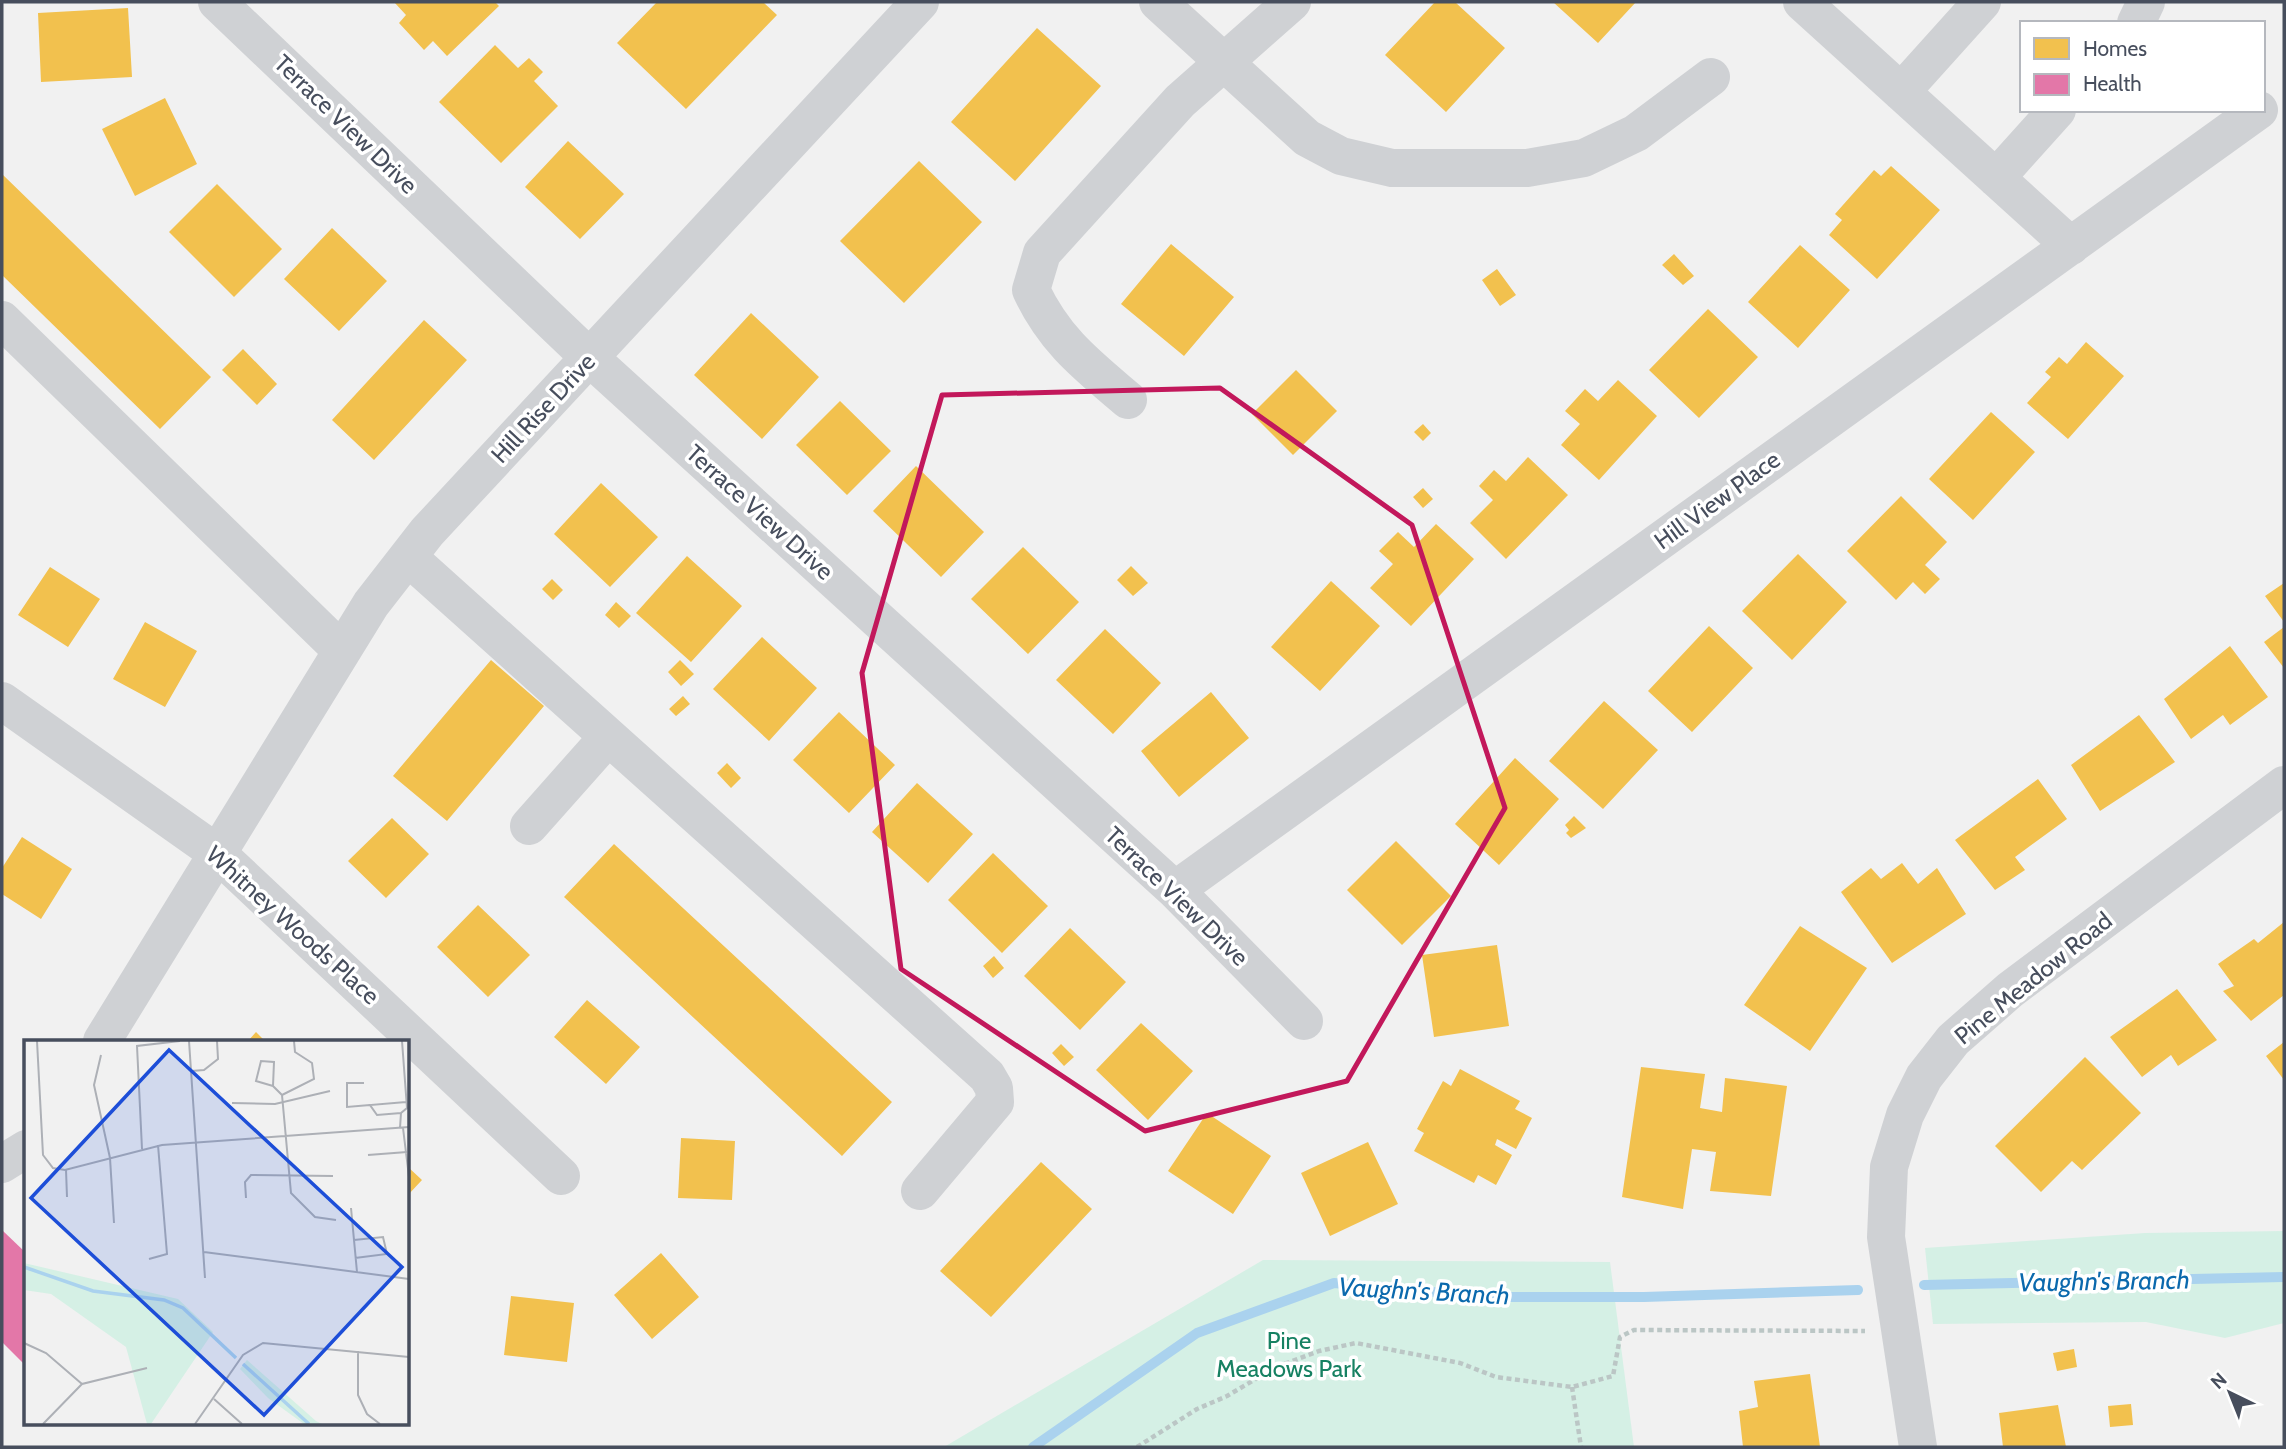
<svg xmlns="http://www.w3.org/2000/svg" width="2286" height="1449" font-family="Cabin,sans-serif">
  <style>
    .green { fill: #d5f0e5 }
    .homes { fill: #f2c14e }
    .health { fill: #e377a8 }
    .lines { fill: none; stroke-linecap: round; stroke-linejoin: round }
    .stream { stroke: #aad2ee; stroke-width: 10 }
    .path { stroke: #bbc6c5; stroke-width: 4.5; stroke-dasharray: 5 3.5; stroke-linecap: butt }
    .minor { stroke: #cfd1d4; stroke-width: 38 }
    .marked { fill: none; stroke: #c2185b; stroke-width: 5; stroke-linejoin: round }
    .labels { text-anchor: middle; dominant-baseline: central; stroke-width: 7; stroke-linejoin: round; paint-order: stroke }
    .street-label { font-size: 24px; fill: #474e5d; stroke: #fff }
    .park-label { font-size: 24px; fill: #168162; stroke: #fff }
    .water-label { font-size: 26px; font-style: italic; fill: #0b69ad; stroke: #fff }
    .inset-river { fill: none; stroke: #aad2ee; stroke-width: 3.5 }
    .inset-road { fill: none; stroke: #adb0b6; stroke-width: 2 }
    .view { fill: #1d4ed8; fill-opacity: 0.15; stroke: #1d4ed8; stroke-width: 3.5 }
    .inset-edge { fill: none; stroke: #474e5d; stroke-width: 3.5 }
  </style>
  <rect width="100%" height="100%" fill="#f1f1f1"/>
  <!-- green -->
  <path class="green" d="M 2284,1231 L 2284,1323 L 2225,1338 L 2146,1322 L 1933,1324 L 1925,1248 L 2145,1233 Z
    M 1263,1260 L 1610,1262 L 1634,1447 L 944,1447 Z"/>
  <!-- homes -->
  <path class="homes" d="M 394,2 L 495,2 L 499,6 L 447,56 L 433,41 L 424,50 L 399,23 L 406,15 Z
    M 657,2 L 763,2 L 777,15 L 686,109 L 617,43 Z
    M 1435,2 L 1455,2 L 1505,48 L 1446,112 L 1385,55 Z
    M 1553,2 L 1636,2 L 1598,43 Z
    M 128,8 L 132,77 L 41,82 L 38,13 Z
    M 1037,28 L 1101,86 L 1015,181 L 951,122 Z
    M 495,45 L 518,68 L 529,58 L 543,72 L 534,81 L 558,106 L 501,163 L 439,102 Z
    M 165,98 L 197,164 L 135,196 L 102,129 Z
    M 568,141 L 624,194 L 580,239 L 525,187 Z
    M 919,161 L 982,222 L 904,303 L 840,241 Z
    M 1891,166 L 1940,210 L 1877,279 L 1829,235 L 1842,220 L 1835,214 L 1874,170 L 1881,176 Z
    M 2,174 L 211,377 L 160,429 L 2,275 Z
    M 217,184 L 282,249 L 234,297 L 169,232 Z
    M 332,228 L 387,281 L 339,331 L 284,279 Z
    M 1171,244 L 1234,297 L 1184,356 L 1121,304 Z
    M 1800,245 L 1850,290 L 1798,348 L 1748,302 Z
    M 1674,254 L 1694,276 L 1683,285 L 1662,265 Z
    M 1497,269 L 1516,295 L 1500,306 L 1482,280 Z
    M 1708,309 L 1758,357 L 1699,418 L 1649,370 Z
    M 751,313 L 819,377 L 762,439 L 694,375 Z
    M 424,320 L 467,360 L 374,460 L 332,420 Z
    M 2086,342 L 2124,376 L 2068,439 L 2027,403 L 2051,377 L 2045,372 L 2059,357 L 2067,364 Z
    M 243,349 L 277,384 L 257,405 L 222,370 Z
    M 1296,370 L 1337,411 L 1293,455 L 1252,414 Z
    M 1618,380 L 1657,416 L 1599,480 L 1561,445 L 1580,424 L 1565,411 L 1585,389 L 1598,401 Z
    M 840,401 L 891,451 L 847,495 L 796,445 Z
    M 1991,412 L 2035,452 L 1973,520 L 1929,479 Z
    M 1423,424 L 1431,433 L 1423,441 L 1414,432 Z
    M 1528,457 L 1568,495 L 1506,559 L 1470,523 L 1493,500 L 1479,486 L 1494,470 L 1506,481 Z
    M 916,466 L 984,532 L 941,577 L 873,511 Z
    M 601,483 L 658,537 L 610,587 L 554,534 Z
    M 1423,488 L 1433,499 L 1423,508 L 1413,497 Z
    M 1901,496 L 1947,542 L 1925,565 L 1940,579 L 1925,594 L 1913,582 L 1896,600 L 1847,551 Z
    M 1436,524 L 1474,559 L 1411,626 L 1370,588 L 1393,564 L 1379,551 L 1398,532 L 1414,547 Z
    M 1023,547 L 1079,602 L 1028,654 L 971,599 Z
    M 1798,554 L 1847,602 L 1792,660 L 1742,611 Z
    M 687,556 L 742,606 L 691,662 L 636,613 Z
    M 1131,566 L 1148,583 L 1133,596 L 1117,580 Z
    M 50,567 L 100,599 L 68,647 L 18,615 Z
    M 552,579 L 563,590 L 553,600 L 542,589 Z
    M 1331,581 L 1380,626 L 1320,691 L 1271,647 Z
    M 2284,583 L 2284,622 L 2265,596 Z
    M 616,602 L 631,616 L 619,628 L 605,615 Z
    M 145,622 L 197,651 L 165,707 L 113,679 Z
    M 1709,626 L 1753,668 L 1692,732 L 1648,691 Z
    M 2284,627 L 2284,668 L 2264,642 Z
    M 1105,629 L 1161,683 L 1113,734 L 1056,680 Z
    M 762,637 L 817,688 L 769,741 L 713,689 Z
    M 2230,646 L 2268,697 L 2230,725 L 2223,715 L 2191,739 L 2164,699 Z
    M 491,660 L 544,706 L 447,821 L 393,776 Z
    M 680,660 L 694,674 L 681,686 L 668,672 Z
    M 1211,692 L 1249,738 L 1179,797 L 1141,751 Z
    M 683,696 L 690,704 L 676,716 L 669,709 Z
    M 1604,701 L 1658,750 L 1603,809 L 1549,761 Z
    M 839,712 L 895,765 L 849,813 L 793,760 Z
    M 2139,715 L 2175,762 L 2100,811 L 2071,765 Z
    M 1515,758 L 1559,799 L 1499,865 L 1455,824 Z
    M 727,763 L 741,778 L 731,788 L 717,773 Z
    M 2038,779 L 2067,819 L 2015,857 L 2025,870 L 1995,890 L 1955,840 Z
    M 917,783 L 973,834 L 928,883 L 872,832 Z
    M 1574,816 L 1586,828 L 1571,838 L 1566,833 L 1569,830 L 1565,825 Z
    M 392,818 L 429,854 L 386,898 L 348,861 Z
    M 22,837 L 72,869 L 41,919 L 2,894 L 2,868 Z
    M 1396,841 L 1451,896 L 1402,945 L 1347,890 Z
    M 614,844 L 892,1102 L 842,1156 L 564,897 Z
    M 993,853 L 1048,906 L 1002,953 L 948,900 Z
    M 1902,863 L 1918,884 L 1937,868 L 1966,914 L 1892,963 L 1841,892 L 1871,868 L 1881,879 Z
    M 478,905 L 530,955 L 488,997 L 437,947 Z
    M 2284,922 L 2284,995 L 2251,1021 L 2223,991 L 2234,986 L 2218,964 L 2254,939 L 2258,943 Z
    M 1800,926 L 1867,968 L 1810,1051 L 1744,1005 Z
    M 1070,928 L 1126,982 L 1080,1030 L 1024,976 Z
    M 1497,945 L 1509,1026 L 1434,1037 L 1422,955 Z
    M 994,956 L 1004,968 L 993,978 L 983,966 Z
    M 2177,989 L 2217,1040 L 2178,1066 L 2171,1055 L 2142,1077 L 2110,1037 Z
    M 587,1000 L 640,1047 L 606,1084 L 554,1037 Z
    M 1141,1023 L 1193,1071 L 1148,1120 L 1096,1070 Z
    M 256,1032 L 265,1041 L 248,1041 Z
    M 2284,1042 L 2284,1080 L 2266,1056 Z
    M 1061,1044 L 1074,1057 L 1064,1066 L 1052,1053 Z
    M 2085,1057 L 2141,1113 L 2082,1170 L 2072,1161 L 2041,1192 L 1995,1146 Z
    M 1641,1067 L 1705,1074 L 1700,1108 L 1722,1112 L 1725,1078 L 1787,1086 L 1771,1196 L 1710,1191 L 1716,1152 L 1692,1149 L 1683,1209 L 1622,1197 Z
    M 1460,1069 L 1520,1101 L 1515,1109 L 1532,1118 L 1516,1149 L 1497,1139 L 1495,1145 L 1512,1155 L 1496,1185 L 1478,1175 L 1474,1183 L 1414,1151 L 1424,1133 L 1417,1129 L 1443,1081 L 1451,1086 Z
    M 1207,1113 L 1271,1156 L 1233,1214 L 1168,1171 Z
    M 681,1138 L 735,1141 L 732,1200 L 678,1198 Z
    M 1368,1142 L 1398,1204 L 1330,1236 L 1301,1173 Z
    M 1041,1162 L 1092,1209 L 991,1317 L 940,1271 Z
    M 408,1167 L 422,1180 L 408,1195 Z
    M 661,1253 L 699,1297 L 652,1339 L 614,1295 Z
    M 511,1296 L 574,1303 L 567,1362 L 504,1355 Z
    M 2074,1349 L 2077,1367 L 2057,1371 L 2053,1353 Z
    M 1810,1374 L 1820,1447 L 1743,1447 L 1739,1411 L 1758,1407 L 1754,1381 Z
    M 2131,1404 L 2133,1425 L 2110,1427 L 2108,1406 Z
    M 2058,1405 L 2066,1447 L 2003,1447 L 1999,1413 Z"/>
  <!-- health -->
  <path class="health" d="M 2,1230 L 26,1253 L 26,1366 L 2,1342 Z"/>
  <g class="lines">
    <!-- stream -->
    <path class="stream" d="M 1924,1285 L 2284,1277
      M 1033,1447 L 1197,1333 L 1334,1283 L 1487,1297 L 1644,1297 L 1858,1290"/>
    <!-- path -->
    <path class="path" d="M 1572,1387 L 1581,1447
      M 1137,1447 L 1197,1409 L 1227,1396 L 1276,1367 L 1319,1351 L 1356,1343 L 1460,1363 L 1496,1377 L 1572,1387 L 1613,1376 L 1620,1337 L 1634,1330 L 1865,1331"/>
    <!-- minor -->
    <path class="minor" d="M 217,2 L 590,358 L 1175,890 L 1304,1021
      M 1158,2 L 1307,138 L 1341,156 L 1392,168 L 1527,168 L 1584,158 L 1636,133 L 1711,77
      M 1802,2 L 2071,246
      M 2136,23 L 2146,2
      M 1901,92 L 1982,2
      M 1996,178 L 2057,110
      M 2,320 L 342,651
      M 1128,400 C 1087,365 1055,341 1031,290 L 1042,253 L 1180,101 L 1292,2
      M 408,557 L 987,1076 L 994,1088 L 995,1102 L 920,1191
      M 2,701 L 217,853 L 561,1176
      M 529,826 L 608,737
      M 1175,890 L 2259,110
      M 102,1041 L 371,604 L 427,532 L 920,2
      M 2,1164 L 26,1149
      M 1918,1447 L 1886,1237 L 1889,1167 L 1905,1115 L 1924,1077 L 1953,1040 L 2010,990 L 2284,785"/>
  </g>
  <!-- marked area -->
  <path class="marked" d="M 1220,388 L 1412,525 L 1505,808 L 1347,1081 L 1145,1131 L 901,969 L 862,673 L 942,395 Z"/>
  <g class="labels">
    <!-- street labels -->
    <g class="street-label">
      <text transform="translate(346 124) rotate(44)">Terrace View Drive</text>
      <text transform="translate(543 408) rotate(-47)">Hill Rise Drive</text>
      <text transform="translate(1717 500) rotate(-36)">Hill View Place</text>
      <text transform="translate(760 512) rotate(42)">Terrace View Drive</text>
      <text transform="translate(1177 896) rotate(44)">Terrace View Drive</text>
      <text transform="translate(293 925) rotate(42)">Whitney Woods Place</text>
      <text transform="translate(2033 978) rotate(-39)">Pine Meadow Road</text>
    </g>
    <!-- park labels -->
    <g class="park-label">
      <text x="1289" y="1340">Pine<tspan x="1289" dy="28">Meadows Park</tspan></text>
    </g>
    <!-- water labels -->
    <g class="water-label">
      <text transform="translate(2104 1281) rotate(-1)">Vaughn's Branch</text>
      <text transform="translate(1424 1291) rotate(3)">Vaughn's Branch</text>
    </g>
  </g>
  <!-- overview -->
  <g transform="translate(24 1040)">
    <rect width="385" height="385" fill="#f1f1f1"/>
    <path d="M 0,223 L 154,259 L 189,292 L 127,384 L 123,384 L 102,307 L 27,254 L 0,250 ZM 223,320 L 292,381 L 298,384 L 280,384 L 244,358 L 216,329 Z" fill="#d5f0e5"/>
    <path class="inset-river" d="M 0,227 L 69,251 L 140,260 L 159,268 L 212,318M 219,324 L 285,384"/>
    <path class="inset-road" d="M 13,1 L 19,115 L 29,128 L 41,130 L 138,105 L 385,87M 165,1 L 181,238M 77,15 L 70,45 L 86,118 L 90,183M 167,31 L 180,30 L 194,19 L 193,1M 340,43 L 323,43 L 323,67 L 346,65M 249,46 L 232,41 L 237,21 L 250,22 L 249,46 L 258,55M 258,55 L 267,153 L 291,177 L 312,180M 258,55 L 290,39 L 288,23 L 271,12 L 270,1M 208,63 L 251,64 L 306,51M 377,73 L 353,75 L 346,65 L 382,62M 376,88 L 377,73 L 383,68 L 378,1M 379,88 L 385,137M 118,109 L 113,6 L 156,1M 344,115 L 383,112M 42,130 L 43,157M 222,158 L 221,142 L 227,135 L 309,136M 327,168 L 333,232M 330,200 L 359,197 L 363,214 L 331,218M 180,212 L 385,239M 125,219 L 143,214 L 134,105M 0,303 L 22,313 L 58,344M 334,311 L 334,355 L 343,374 L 356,384M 190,359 L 218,384M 19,384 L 58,344 L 123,328M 171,384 L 219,315 L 239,303 L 385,317"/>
    <path class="view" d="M 145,10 L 378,227 L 240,375 L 7,158 Z"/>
    <rect width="385" height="385" class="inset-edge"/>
  </g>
  <!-- border -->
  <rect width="2286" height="1449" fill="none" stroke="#474e5d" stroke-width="7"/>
  <!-- legend -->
  <rect x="2020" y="21" width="245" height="91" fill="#ffffff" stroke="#b5b8be" stroke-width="2"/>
  <rect x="2034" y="38" width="35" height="21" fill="#f2c14e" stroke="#b5b8be" stroke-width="2"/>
  <text x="2083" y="56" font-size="21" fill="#474e5d">Homes</text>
  <rect x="2034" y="74" width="35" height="21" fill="#e377a8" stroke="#b5b8be" stroke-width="2"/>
  <text x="2083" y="91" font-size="21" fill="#474e5d">Health</text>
  <!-- north arrow -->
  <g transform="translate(2230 1393) rotate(317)" stroke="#ffffff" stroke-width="5" paint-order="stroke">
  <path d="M0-5L12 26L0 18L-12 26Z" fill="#474e5d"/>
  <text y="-10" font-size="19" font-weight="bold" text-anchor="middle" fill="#474e5d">N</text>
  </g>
</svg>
